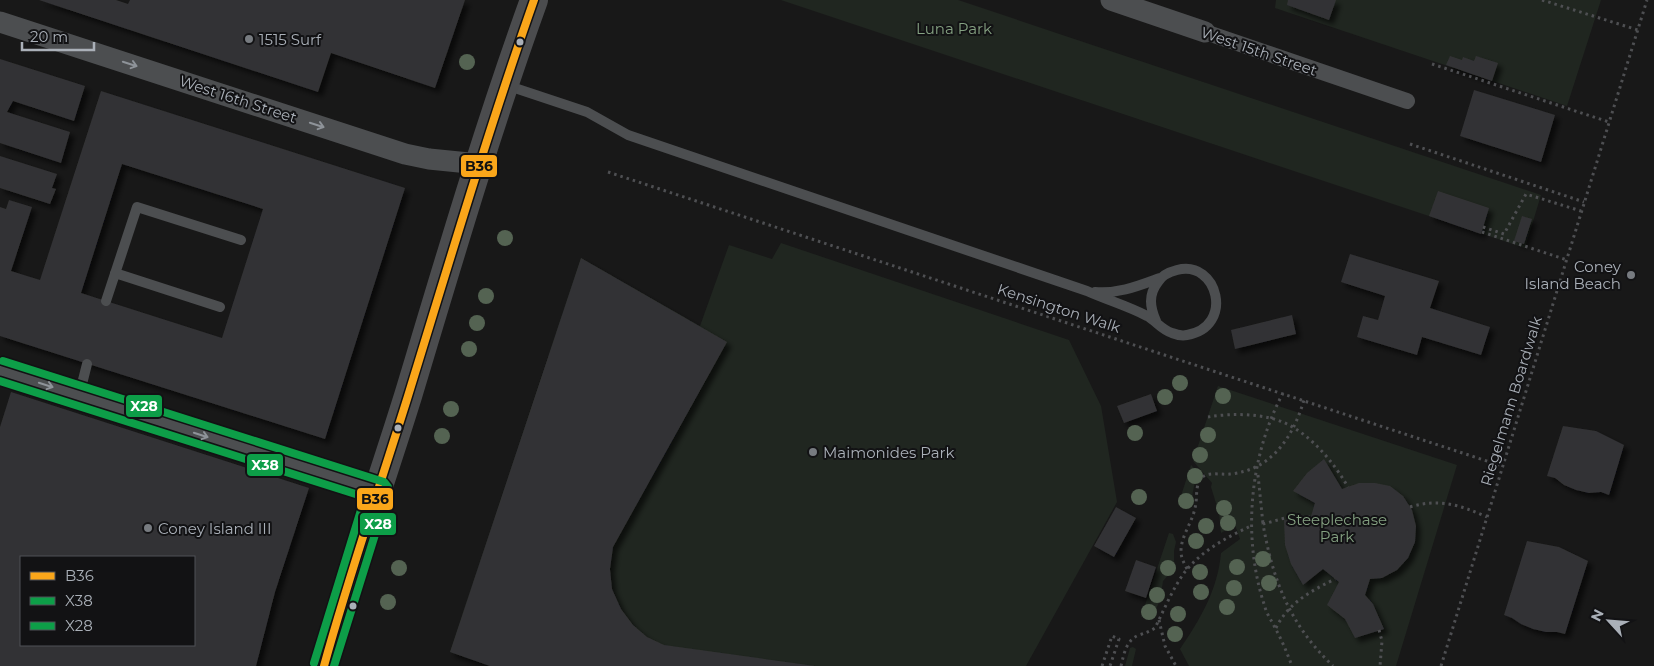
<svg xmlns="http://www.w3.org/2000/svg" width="1654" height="666" font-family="Montserrat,sans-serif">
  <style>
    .green { fill: #202620 }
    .building { fill: #323234; fill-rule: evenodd; filter: url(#shadow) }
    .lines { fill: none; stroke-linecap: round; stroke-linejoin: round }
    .path { stroke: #4e4f52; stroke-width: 3; stroke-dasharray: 2.5 4; stroke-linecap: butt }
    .service { stroke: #4c4e50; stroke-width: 10 }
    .pedestrian { stroke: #4c4e50; stroke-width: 16 }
    .minor { stroke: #4c4e50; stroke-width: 21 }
    .secondary { stroke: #4b4c4e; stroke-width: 28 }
    .bus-1-casing { stroke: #121214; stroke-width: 11 }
    .bus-2-casing { stroke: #121214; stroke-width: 11 }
    .bus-3-casing { stroke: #121214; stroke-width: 11 }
    .bus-1 { stroke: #faa61a; stroke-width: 8 }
    .bus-2 { stroke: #0d9e48; stroke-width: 8 }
    .bus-3 { stroke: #0d9e48; stroke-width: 8 }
    .tree { fill: #546352 }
    .oneway { stroke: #8e9399 }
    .poi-dot { fill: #777b80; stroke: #121214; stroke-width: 2 }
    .bus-dot { fill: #aab0b8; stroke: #121214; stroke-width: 2 }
    .labels { text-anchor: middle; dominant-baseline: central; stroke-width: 4; stroke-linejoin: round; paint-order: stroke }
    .park-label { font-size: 15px; fill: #85a182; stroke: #121214 }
    .poi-label { font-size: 15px; fill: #aab0b8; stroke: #121214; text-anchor: start }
    .street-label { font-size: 15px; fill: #aab0b8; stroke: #121214 }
    .line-badge { stroke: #121214; stroke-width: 2 }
    .badge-label { font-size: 14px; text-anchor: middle; font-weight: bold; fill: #fff }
    .pale-badge-label { font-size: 14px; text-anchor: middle; font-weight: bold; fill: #111 }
  </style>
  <defs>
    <filter id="shadow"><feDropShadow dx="4.5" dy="4.5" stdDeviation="2.5" flood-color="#0009"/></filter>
  </defs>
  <rect width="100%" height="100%" fill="#181818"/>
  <!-- green -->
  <path class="green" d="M 781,0 L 958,0 L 1541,195 L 1525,248 Z
    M 1276,0 L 1601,0 L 1567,106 L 1275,8 Z
    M 781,243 L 1069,340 L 1101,406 L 1117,502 L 1026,666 L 490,666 L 450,652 L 581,258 L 700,326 L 729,245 L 772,259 Z
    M 1218,386 L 1457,465 L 1396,666 L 1189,666 L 1180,649 C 1200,620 1218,589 1221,553 L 1240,539 L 1235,525 L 1221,533 L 1219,513 L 1211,487 L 1212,483 L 1193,461 Z
    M 1191,465 L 1197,471 L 1191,502 L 1189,507 L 1183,507 L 1178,505 Z
    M 1169,533 L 1173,534 L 1176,542 L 1174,551 L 1174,565 L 1173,570 L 1163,581 L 1160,600 L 1154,614 L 1149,618 L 1141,617 Z
    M 1133,647 L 1136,649 L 1132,666 L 1125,666 L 1130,648 Z"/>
  <!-- building -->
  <path class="building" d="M 39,0 L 116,0 L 128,4 L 130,0 L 465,0 L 435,88 L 331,53 L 318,92 Z
    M 1288,0 L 1336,0 L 1329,20 L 1287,5 Z
    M 1450,56 L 1462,60 L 1463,57 L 1474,61 L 1476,56 L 1498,63 L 1492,81 L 1446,65 Z
    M 0,59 L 85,86 L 74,121 L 13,101 L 7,112 L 70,132 L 61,163 L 0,143 Z
    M 1474,90 L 1555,115 L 1541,162 L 1460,136 Z
    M 101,91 L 405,188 L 325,439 L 0,336 L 0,207 L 6,209 L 9,200 L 32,207 L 11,271 L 40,280 ZM 122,164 L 263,209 L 222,338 L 81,293 Z
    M 0,156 L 57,174 L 52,188 L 56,189 L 50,204 L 0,188 Z
    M 1438,191 L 1489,208 L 1481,234 L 1429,216 Z
    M 1522,216 L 1532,219 L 1524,244 L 1514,241 Z
    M 1350,254 L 1439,281 L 1430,308 L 1490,327 L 1481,355 L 1422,337 L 1417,355 L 1357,337 L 1363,316 L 1378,320 L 1385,296 L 1341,282 Z
    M 581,258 L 727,342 L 613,547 L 610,569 L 612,589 L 621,609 L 633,625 L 647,637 L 664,645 L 815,666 L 490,666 L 450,652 Z
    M 1292,315 L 1296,334 L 1235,349 L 1231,330 Z
    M 11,392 L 309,488 L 275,592 L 256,666 L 0,666 L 0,427 ZM 21,557 L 194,557 L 194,645 L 21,645 Z
    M 1151,394 L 1157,411 L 1124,423 L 1117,406 Z
    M 1563,426 L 1596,431 L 1624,445 L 1609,495 L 1601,492 L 1589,493 L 1576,490 L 1564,485 L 1555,478 L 1547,476 Z
    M 1324,459 L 1342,489 L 1359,483 L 1375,483 L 1390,486 L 1403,496 L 1412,510 L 1416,526 L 1415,542 L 1408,558 L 1397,570 L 1382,578 L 1370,579 L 1365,595 L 1373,604 L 1384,629 L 1355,638 L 1345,619 L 1327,605 L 1339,582 L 1323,569 L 1303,585 L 1291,564 L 1285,545 L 1284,520 L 1309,523 L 1315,503 L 1293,491 L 1307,473 Z
    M 1116,507 L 1136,518 L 1114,557 L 1094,546 Z
    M 1527,541 L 1559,547 L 1588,561 L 1565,634 L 1557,632 L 1546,632 L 1533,629 L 1521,624 L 1512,618 L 1504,615 Z
    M 1136,560 L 1156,567 L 1146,598 L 1125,591 Z"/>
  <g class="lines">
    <!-- path -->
    <path class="path" d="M 1542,0 L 1638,30
      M 1432,64 L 1609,122
      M 1410,144 L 1584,202
      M 608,172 L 1502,466
      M 1483,227 L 1504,234 L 1526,194 L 1581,211
      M 1482,232 L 1567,260
      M 1283,393 C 1249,457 1242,539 1265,607 C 1267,615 1272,621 1275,628 C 1282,640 1287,653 1292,666
      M 1208,417 C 1232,413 1265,413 1287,424 C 1313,437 1334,463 1348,487
      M 1258,475 L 1263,524
      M 1410,507 C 1439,498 1460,505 1487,517
      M 1310,517 L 1285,518 L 1263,524 C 1273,581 1290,625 1333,666
      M 1187,569 C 1184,563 1181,558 1181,551 C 1181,536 1192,523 1195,508 C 1198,498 1194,482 1204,476 C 1210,472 1223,475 1230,474 C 1272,470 1293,437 1304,400
      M 1159,620 L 1165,646 L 1176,666
      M 1276,628 C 1288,603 1311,591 1335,579
      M 1379,630 L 1382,641 L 1380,666
      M 1102,666 L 1112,636 L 1119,639 L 1110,666
      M 1121,666 C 1124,654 1126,640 1139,635 C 1145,633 1149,632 1155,628 C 1164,610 1172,590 1184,573 C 1201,551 1227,537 1251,526
      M 1441,666 L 1647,0"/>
    <!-- service -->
    <path class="service" d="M 506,85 L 587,112 L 628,135 L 1087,291 C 1107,300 1128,306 1147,316 C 1156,321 1162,330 1172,333 C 1177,335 1182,336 1187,335 C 1235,327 1218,259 1177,270 C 1169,272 1162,275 1158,282 C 1148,295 1150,307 1156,321
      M 115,273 L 220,307
      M 1095,292 C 1119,294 1138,286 1160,278
      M 106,301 L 137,207 L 241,240
      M 79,396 L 87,364"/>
    <!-- pedestrian -->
    <path class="pedestrian" d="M 1205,32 L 1407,101"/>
    <!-- minor -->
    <path class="minor" d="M 1111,0 L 1205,32
      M 0,22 L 405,154 L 429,159 L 479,164
      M 0,371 L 378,490"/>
    <!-- secondary -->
    <path class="secondary" d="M 324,666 C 348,575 380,486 408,396 C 448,263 487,130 534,0"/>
    <!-- bus-1 casing -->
    <g class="bus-1-casing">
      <path id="bus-1" d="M 324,666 C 349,575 380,486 408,396 C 449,263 488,131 534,0"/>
    </g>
    <!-- bus-2 casing -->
    <g class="bus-2-casing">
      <path id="bus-2" d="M 0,381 L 365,497 L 314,663"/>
    </g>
    <!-- bus-3 casing -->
    <g class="bus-3-casing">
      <path id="bus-3" d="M 3,361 L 384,482 L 388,487 L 388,493 L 334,666"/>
    </g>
    <!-- bus-1 -->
    <use href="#bus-1" class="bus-1"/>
    <!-- bus-2 -->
    <use href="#bus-2" class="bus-2"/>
    <!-- bus-3 -->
    <use href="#bus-3" class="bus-3"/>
  </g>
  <!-- trees -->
  <g class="tree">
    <circle cx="467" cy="62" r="8"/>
    <circle cx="505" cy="238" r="8"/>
    <circle cx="486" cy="296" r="8"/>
    <circle cx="477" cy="323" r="8"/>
    <circle cx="469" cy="349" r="8"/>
    <circle cx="1180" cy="383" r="8"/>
    <circle cx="1223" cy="396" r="8"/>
    <circle cx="1165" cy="397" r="8"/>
    <circle cx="451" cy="409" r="8"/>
    <circle cx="1135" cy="433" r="8"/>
    <circle cx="1208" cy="435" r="8"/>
    <circle cx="442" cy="436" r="8"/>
    <circle cx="1200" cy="455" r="8"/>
    <circle cx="1195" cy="476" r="8"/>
    <circle cx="1139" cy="497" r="8"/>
    <circle cx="1186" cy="501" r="8"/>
    <circle cx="1224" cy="508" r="8"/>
    <circle cx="1228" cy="523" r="8"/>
    <circle cx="1206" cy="526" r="8"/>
    <circle cx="1196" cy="541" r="8"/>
    <circle cx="1263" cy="559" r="8"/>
    <circle cx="1237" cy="567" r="8"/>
    <circle cx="399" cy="568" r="8"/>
    <circle cx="1168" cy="568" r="8"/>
    <circle cx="1200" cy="572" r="8"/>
    <circle cx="1269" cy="583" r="8"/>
    <circle cx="1234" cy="588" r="8"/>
    <circle cx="1201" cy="592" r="8"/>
    <circle cx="1157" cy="595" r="8"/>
    <circle cx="388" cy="602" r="8"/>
    <circle cx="1227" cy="607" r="8"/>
    <circle cx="1149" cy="612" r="8"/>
    <circle cx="1178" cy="614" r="8"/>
    <circle cx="1175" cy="634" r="8"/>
  </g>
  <!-- one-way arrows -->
  <defs><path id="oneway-shaft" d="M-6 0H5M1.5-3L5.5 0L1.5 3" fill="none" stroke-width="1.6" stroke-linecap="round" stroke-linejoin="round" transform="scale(1.25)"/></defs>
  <g class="oneway">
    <use href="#oneway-shaft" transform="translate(130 64) rotate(18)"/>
    <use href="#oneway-shaft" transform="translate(317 125) rotate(18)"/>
    <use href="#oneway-shaft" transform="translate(46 385) rotate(18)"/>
    <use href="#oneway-shaft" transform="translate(201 435) rotate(18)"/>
  </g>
  <!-- markers -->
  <g class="poi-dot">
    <circle cx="249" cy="39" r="5"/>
    <circle cx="1631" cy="275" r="5"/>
    <circle cx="813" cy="452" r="5"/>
    <circle cx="148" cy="528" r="5"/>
  </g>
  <g class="bus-dot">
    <circle cx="520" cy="42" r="4.5"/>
    <circle cx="398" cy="428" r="4.5"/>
    <circle cx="353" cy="606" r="4.5"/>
  </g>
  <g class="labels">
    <!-- park labels -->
    <g class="park-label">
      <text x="954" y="28">Luna Park</text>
      <text x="1337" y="519">Steeplechase<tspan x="1337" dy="17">Park</tspan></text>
    </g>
    <!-- poi labels -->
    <g class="poi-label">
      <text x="259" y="39">1515 Surf</text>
      <text x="1621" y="266" text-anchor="end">Coney<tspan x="1621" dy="17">Island Beach</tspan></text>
      <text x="823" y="452">Maimonides Park</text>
      <text x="158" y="528">Coney Island III</text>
    </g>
    <!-- street labels -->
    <g class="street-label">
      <text transform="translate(1259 51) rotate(19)">West 15th Street</text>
      <text transform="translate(238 99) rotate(18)">West 16th Street</text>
      <text transform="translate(1059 308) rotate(18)">Kensington Walk</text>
      <text transform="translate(1511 401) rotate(-73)">Riegelmann Boardwalk</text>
    </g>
  </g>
  <g class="line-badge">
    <rect x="460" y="154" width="38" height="24" rx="5" fill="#faa61a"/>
    <rect x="125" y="394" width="38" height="24" rx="5" fill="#0d9e48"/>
    <rect x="246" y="453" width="38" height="24" rx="5" fill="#0d9e48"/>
    <rect x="356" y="487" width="38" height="24" rx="5" fill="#faa61a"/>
    <rect x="359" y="512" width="38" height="24" rx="5" fill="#0d9e48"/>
  </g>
  <g class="badge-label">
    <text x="144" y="411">X28</text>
    <text x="265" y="470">X38</text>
    <text x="378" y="529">X28</text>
  </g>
  <g class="pale-badge-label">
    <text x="479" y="171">B36</text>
    <text x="375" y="504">B36</text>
  </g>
  <!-- legend -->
  <rect x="20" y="556" width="175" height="90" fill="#121214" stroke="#4f5156"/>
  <rect x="30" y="572" width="25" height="8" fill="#faa61a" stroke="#4f5156"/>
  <text x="65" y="581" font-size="15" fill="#aab0b8">B36</text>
  <rect x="30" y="597" width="25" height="8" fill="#0d9e48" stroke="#4f5156"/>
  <text x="65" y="606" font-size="15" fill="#aab0b8">X38</text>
  <rect x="30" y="622" width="25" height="8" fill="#0d9e48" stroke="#4f5156"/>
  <text x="65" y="631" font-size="15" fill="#aab0b8">X28</text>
  <!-- north arrow -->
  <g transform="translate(1609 621) rotate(296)" stroke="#121214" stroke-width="4" paint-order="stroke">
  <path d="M0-4L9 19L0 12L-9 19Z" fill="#aab0b8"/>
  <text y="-8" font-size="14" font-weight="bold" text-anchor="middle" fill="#aab0b8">N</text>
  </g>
  <!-- scale -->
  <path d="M22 42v8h72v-8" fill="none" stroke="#aab0b8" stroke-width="2.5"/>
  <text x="30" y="42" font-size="15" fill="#aab0b8" stroke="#121214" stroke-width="4" paint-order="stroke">20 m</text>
</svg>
